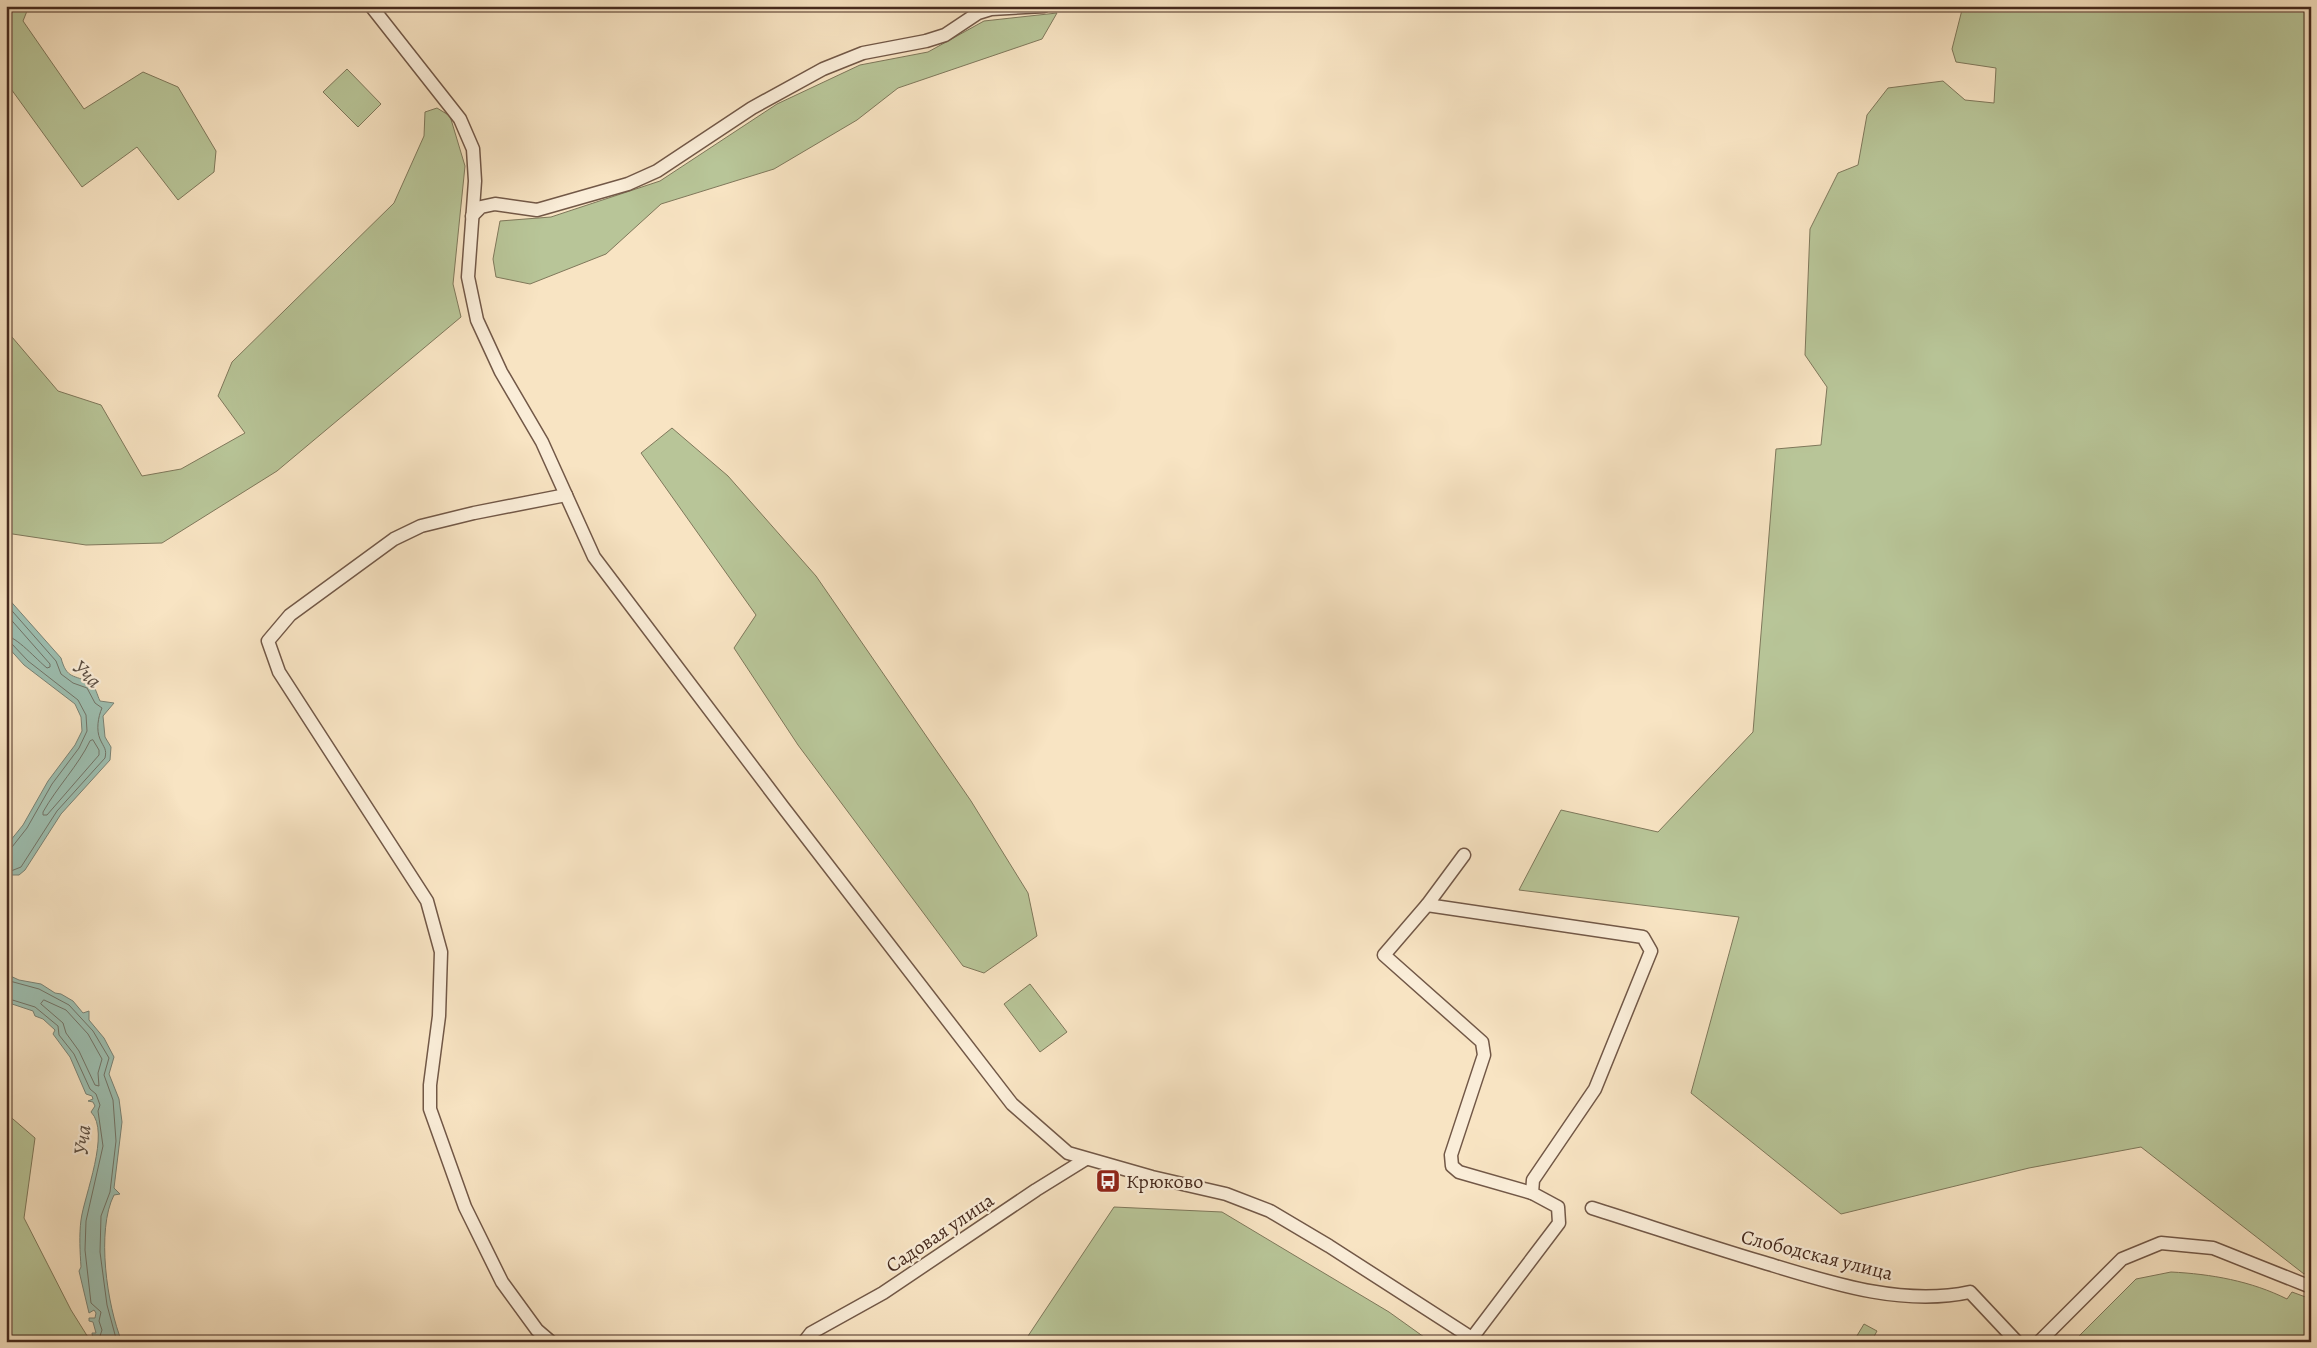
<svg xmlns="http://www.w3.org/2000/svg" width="2317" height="1348" viewBox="0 0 2317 1348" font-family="Alegreya,serif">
  <rect width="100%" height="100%" fill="#f8e4c3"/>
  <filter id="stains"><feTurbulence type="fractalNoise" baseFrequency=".004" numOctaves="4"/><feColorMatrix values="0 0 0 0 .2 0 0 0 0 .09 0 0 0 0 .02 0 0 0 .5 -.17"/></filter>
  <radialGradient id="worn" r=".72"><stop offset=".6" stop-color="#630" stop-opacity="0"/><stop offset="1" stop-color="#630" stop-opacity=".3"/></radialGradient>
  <!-- green -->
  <g fill="#b8c598" stroke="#7f785b">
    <path d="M6 6H29L23 21 84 109 143 72 178 87 216 151 214 172 178 200 137 147 82 187 6 82Z"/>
    <path d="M1963 6H2311V1270L2304 1274 2141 1147 2029 1168 1841 1214 1691 1093 1739 917 1519 890 1561 810 1658 832 1753 732 1776 449 1821 445 1827 387 1805 355 1810 229 1838 173 1858 165 1867 115 1888 88 1943 81 1965 100 1994 103 1996 68 1956 62 1952 49Z"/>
    <path d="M1057 13 1042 39 898 88 857 120 774 169 661 204 606 254 530 284 496 277 493 259 500 221 551 217 660 181 777 104 860 65 928 52 984 21Z"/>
    <path d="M347 69 381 104 358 127 323 92Z"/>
    <path d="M437 108 450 116 465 166 453 284 461 317 277 471 162 543 86 545 6 533V330L58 391 101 405 142 476 181 469 245 433 218 396 232 362 394 203 424 136 425 112Z"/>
    <path d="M672 428 728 476 816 576 971 801 1028 893 1037 936 984 973 963 966 798 745 734 648 756 615 641 453Z"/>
    <path d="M1030 984 1067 1032 1040 1052 1004 1004Z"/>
    <path d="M6 1113 35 1138 24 1218 71 1310 91 1342H6Z"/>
    <path d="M1114 1207 1222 1212 1389 1312 1431 1342H1024Z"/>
    <path d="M2171 1272C2211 1274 2251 1281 2287 1299L2292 1292 2311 1299V1342H2073L2136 1279Z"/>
    <path d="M1864 1324 1877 1331 1871 1342H1860L1855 1339Z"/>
  </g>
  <!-- water -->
  <g fill="#9dbfb1" stroke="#7a8376">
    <path d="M6 596 61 658C67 680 74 674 90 683 96 687 97 695 100 701L114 703 103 716 105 737 111 747 110 760 61 814 25 870 19 875H11L6 880V846L23 825 48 781 75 745 82 731 81 717 75 704 24 665 6 645Z"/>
    <path d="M6 974 19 980 41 984 55 993 61 994 73 1001 83 1013 89 1011V1020L104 1038 114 1057 109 1074 119 1099 122 1122 114 1188 120 1194 114 1195C96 1230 107 1306 122 1342L93 1340 92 1333H96L93 1322 89 1321V1318H95L96 1313 94 1310 89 1313 79 1271 81 1267C80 1252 79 1235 81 1220 84 1196 111 1132 91 1112L95 1106 93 1102 88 1101 93 1099 92 1096 86 1094 70 1057 53 1034 55 1030 43 1019 35 1016 33 1011 6 1002Z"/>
  </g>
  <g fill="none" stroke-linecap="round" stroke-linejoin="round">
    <!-- shore -->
    <g stroke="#727468" stroke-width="1">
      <path d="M6 604 56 661 61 674 73 683 87 688 95 703 102 708C98 717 96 730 100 739 104 748 107 749 105 758L57 811 21 867 6 873"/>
      <path d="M6 614 50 664V667L47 668C37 660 16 636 6 636"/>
      <path d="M6 642 11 643 28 661 78 700 86 715 87 731 79 748 52 784 27 828 12 847 6 848"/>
      <path d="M93 740 99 750V755L47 815H43V812C57 787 78 766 90 741Z"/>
      <path d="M6 980 39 989 69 1005 93 1031 109 1058 104 1075 113 1100 116 1141 110 1192 101 1216 100 1252 107 1305 117 1342"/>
      <path d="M6 998 35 1007 58 1026 59 1035 74 1054 90 1089 96 1094 100 1105 98 1111 103 1146 86 1221 85 1250 91 1303 101 1312 99 1321 102 1330 98 1342"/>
      <path d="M44 1000 66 1010 88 1034 102 1059 98 1073 99 1086 95 1085 79 1051 66 1033 63 1023 41 1004Z"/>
    </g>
    <defs>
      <g id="street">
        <path d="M371 6 460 119 473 149 475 181 468 277 477 320 501 372 542 442 594 557 783 807 1012 1104 1068 1153 1152 1177 1226 1194 1270 1211 1329 1246 1478 1342"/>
        <path d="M472 216 481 207 495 204 537 210 628 184 657 171 752 108 823 69 863 53 926 41 945 35 978 13 991 9 1044 6"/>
        <path d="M1464 855 1427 905 1643 937 1651 951 1595 1089 1533 1180 1532 1193 1558 1207 1559 1223 1472 1338"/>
        <path d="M1427 905 1384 955 1482 1042 1484 1055 1451 1155 1452 1166 1459 1172 1532 1193"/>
        <path d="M1592 1208C1649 1226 1705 1245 1762 1262 1828 1282 1901 1307 1970 1292L2017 1342"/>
        <path d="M551 1342 537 1330 502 1282 465 1207 430 1109V1085L439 1016 441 952 427 901 279 672 268 641 290 615 394 539 421 526 474 513 566 495"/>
        <path d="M804 1342 811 1333 883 1293 1036 1190 1086 1159"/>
        <path d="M2039 1342 2122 1259 2161 1243 2213 1248 2311 1287"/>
      </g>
    </defs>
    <!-- street casing -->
    <use href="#street" stroke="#725847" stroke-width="15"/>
    <!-- street -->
    <use href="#street" stroke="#faedd8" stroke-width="12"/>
  </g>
  <!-- icons -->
  <defs>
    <symbol id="bus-square" viewBox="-11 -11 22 22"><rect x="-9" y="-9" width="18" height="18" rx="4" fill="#8f2418" stroke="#faedd8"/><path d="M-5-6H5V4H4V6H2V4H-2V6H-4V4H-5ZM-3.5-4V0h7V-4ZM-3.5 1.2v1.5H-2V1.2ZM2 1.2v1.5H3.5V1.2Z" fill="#fff"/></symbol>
  </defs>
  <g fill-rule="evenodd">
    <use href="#bus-square" x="1094" y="1167" width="28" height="28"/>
  </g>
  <g text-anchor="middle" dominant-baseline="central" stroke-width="4.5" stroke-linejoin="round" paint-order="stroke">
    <!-- poi labels -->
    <g font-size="20" fill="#462a1e" stroke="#faedd8" text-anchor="start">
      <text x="1126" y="1181">Крюково</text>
    </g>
    <!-- street labels -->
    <g font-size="20" fill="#462a1e" stroke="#faedd8">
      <text transform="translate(940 1233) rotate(-34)">Садовая улица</text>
      <text transform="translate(1817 1255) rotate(14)">Слободская улица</text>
    </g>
    <!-- water labels -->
    <g font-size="21" font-style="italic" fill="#5c4f43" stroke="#faedd8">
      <text transform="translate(87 674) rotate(43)">Уча</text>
      <text transform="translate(82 1140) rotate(-84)">Уча</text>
    </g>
  </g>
  <!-- margin -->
  <rect width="2317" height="1348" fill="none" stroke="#f8e4c3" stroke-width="25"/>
  <rect x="8" y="8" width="2302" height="1333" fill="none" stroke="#462a1e" stroke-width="2.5"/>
  <rect x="12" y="12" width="2292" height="1323" fill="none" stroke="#462a1e"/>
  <rect width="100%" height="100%" filter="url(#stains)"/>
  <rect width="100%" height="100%" fill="url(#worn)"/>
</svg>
